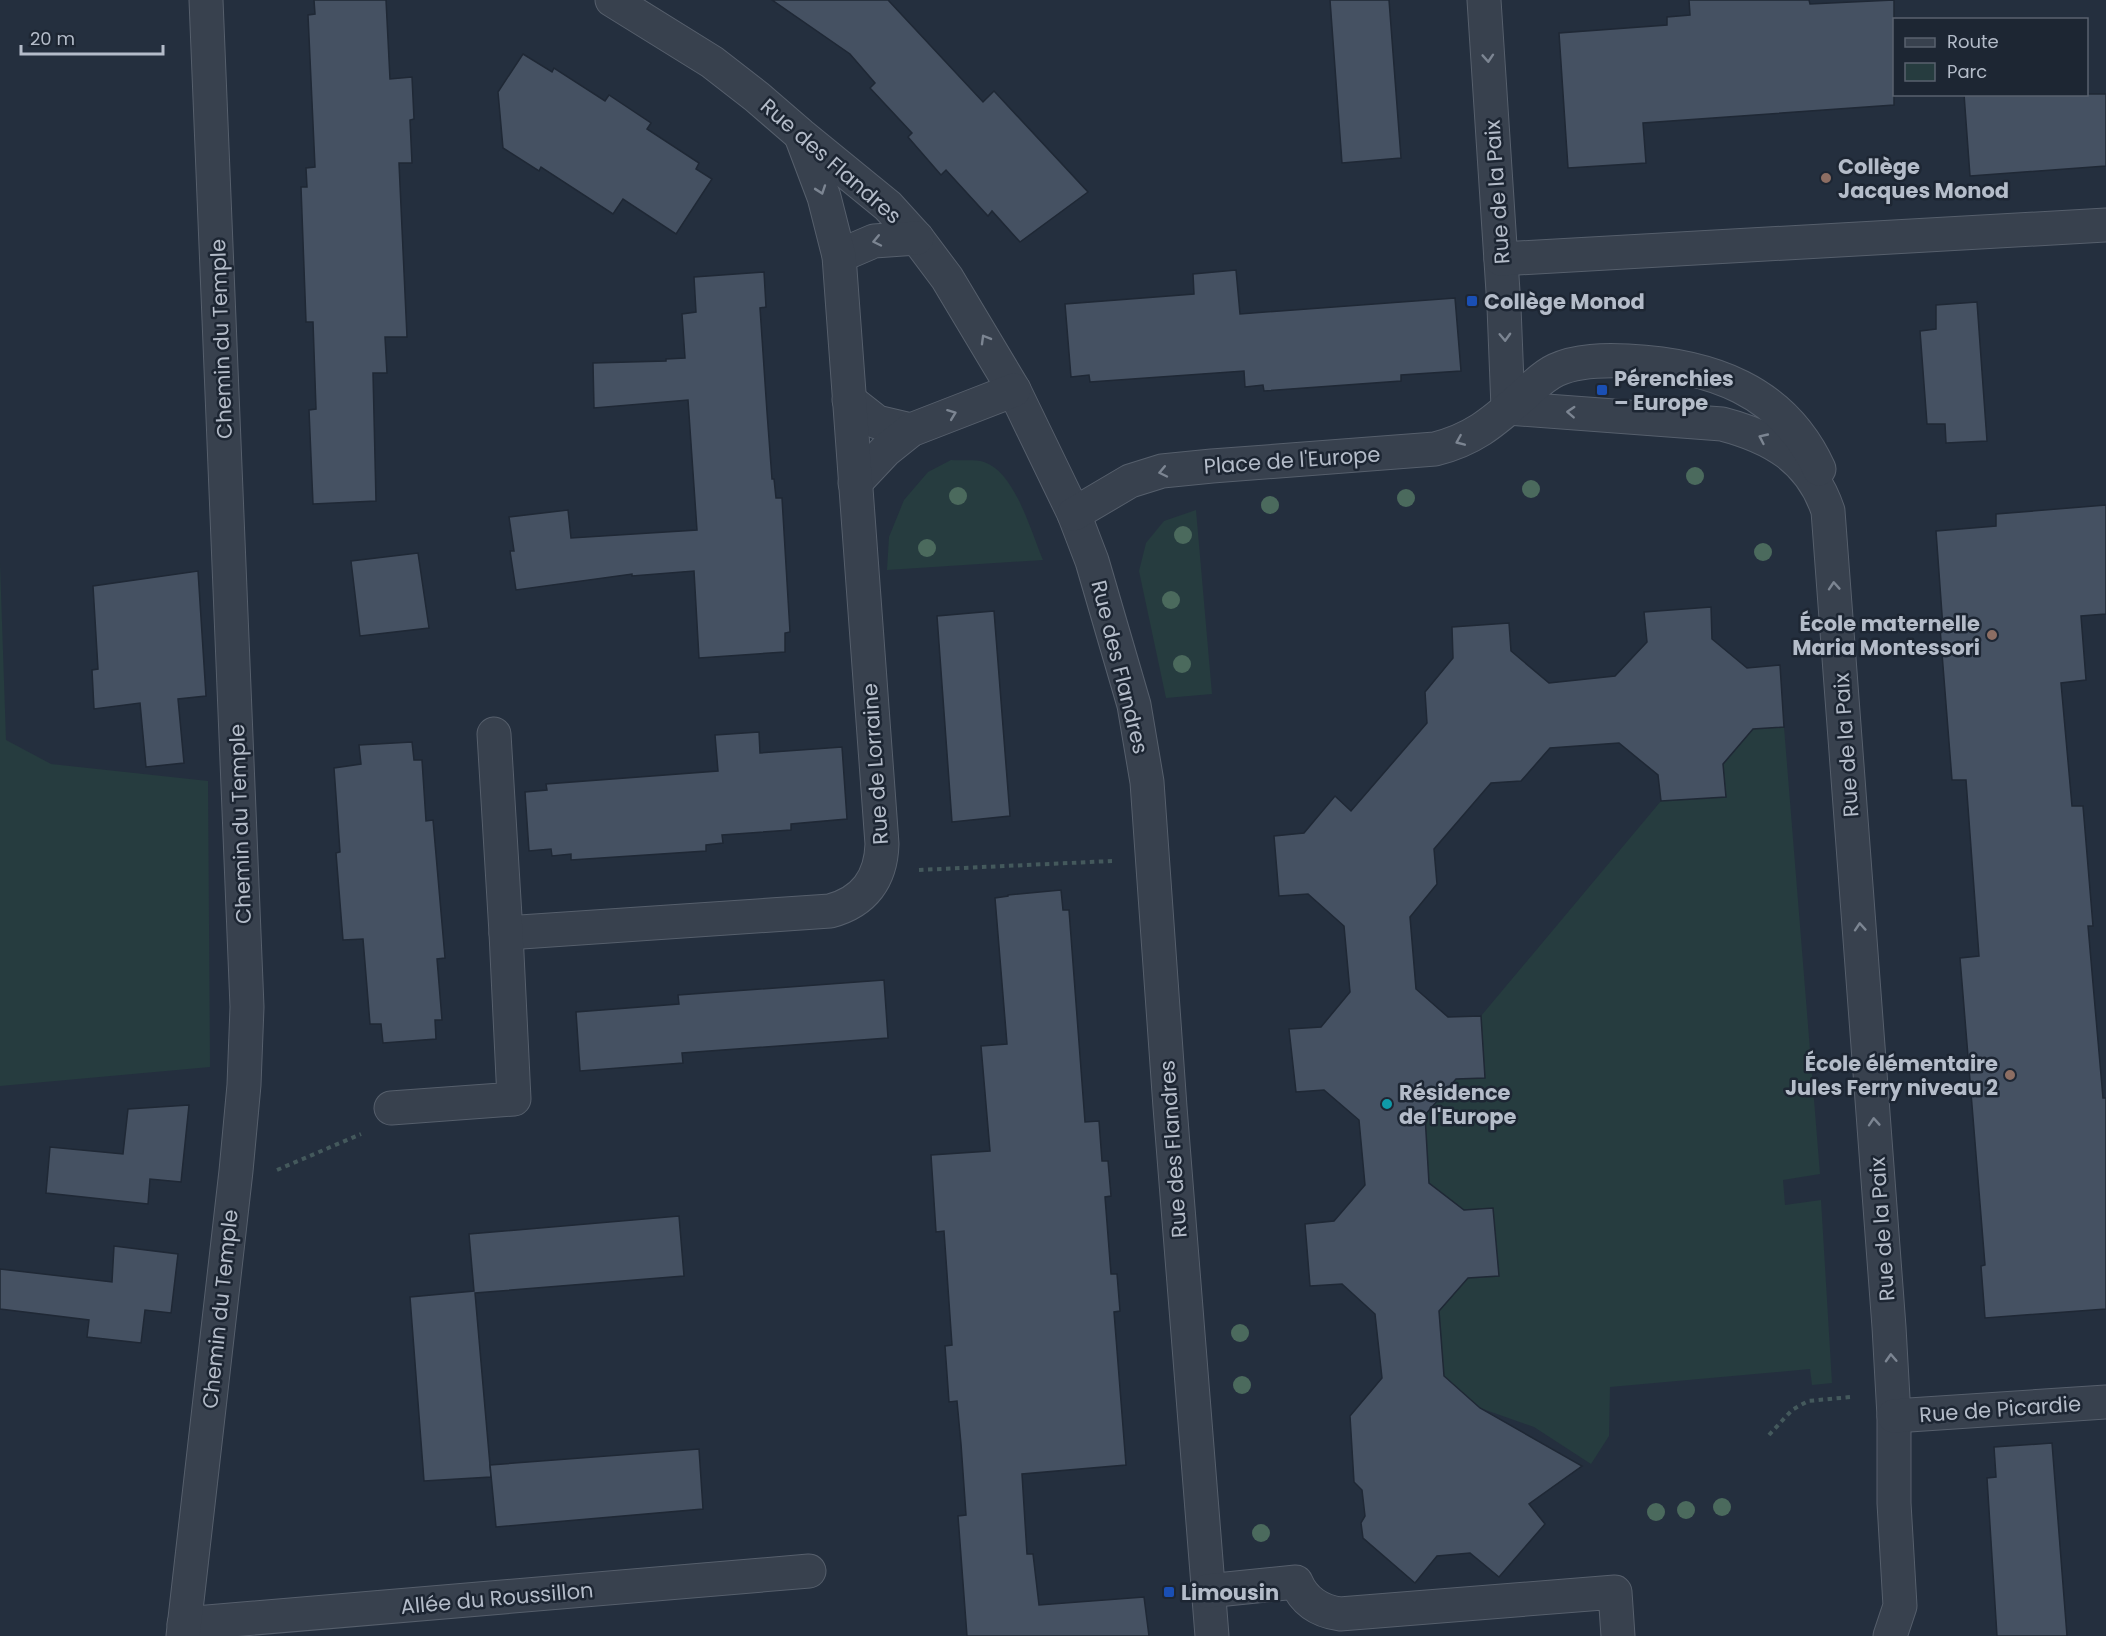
<svg xmlns="http://www.w3.org/2000/svg" width="2106" height="1636" viewBox="0 0 2106 1636" font-family="Poppins,sans-serif">
  <rect width="100%" height="100%" fill="#242f3e"/>
  <!-- green -->
  <g fill="#263c3f">
    <path d="M951 460C961 461 975 459 984 462 1015 472 1031 532 1043 560L887 570 889 537 904 500 928 472Z"/>
    <path d="M1196 510 1212 694 1166 698 1139 571 1146 543 1164 521Z"/>
    <path d="M0 563 6 740 51 764 208 781 210 1067 0 1086Z"/>
    <path d="M1784 727 1820 1174 1783 1180 1785 1205 1821 1200 1832 1383 1812 1385 1810 1369 1610 1387 1609 1436 1591 1464 1534 1427 1480 1408 1411 1347 1442 1344 1439 1311 1468 1278 1499 1275 1493 1208 1464 1210 1429 1183 1425 1115 1456 1079 1485 1077 1481 1016 1661 801 1725 797 1723 765 1753 729Z"/>
  </g>
  <!-- building -->
  <g fill="#455162" stroke="#1f2835" stroke-width="1.5">
    <path d="M314 0H386L390 79 412 77 414 119 410 120 412 163H399L407 337H385L387 373H373L376 501 313 504 309 410 316 409 313 322H306L301 187H307L306 168 315 167 308 15 315 14Z"/>
    <path d="M772 0H888L983 102 994 91 1088 192 1020 242 992 211 988 216 946 170 941 175 908 137 912 133 870 88 875 83 850 54Z"/>
    <path d="M1330 0H1389L1401 158 1342 163Z"/>
    <path d="M1689 0H1809L1810 4 1894 0V105L1643 123 1646 163 1568 168 1559 33 1667 25V17L1690 15Z"/>
    <path d="M523 54 552 72 554 68 605 101 609 95 651 123 647 129 699 163 696 169 712 179 676 234 623 199 613 214 541 167 539 171 503 148 498 92Z"/>
    <path d="M1964 94H2106V166L1970 176Z"/>
    <path d="M1236 270 1240 314 1455 298 1461 371 1401 375V381L1264 391 1263 385 1245 387 1244 371 1090 382 1089 375 1071 377 1065 304 1194 294 1193 274Z"/>
    <path d="M764 272 766 307 760 308 767 412 772 479H774L776 498H782L790 632 785 633V652L699 658 694 571 632 576V574L516 590 510 551H514L509 517 568 510 571 538 697 530 688 400 594 408 593 363 666 361V359L685 358 682 314 696 312 694 277Z"/>
    <path d="M1977 302 1987 441 1946 443 1945 424H1927L1920 331 1936 329V305Z"/>
    <path d="M2106 505V614L2081 616 2086 680 2061 683 2072 806H2083L2093 926H2088L2103 1098H2106V1309L1985 1318 1981 1266 1985 1265 1960 958 1979 956 1966 780H1952L1940 628H1943L1936 531 1996 526V514Z"/>
    <path d="M418 553 429 628 360 636 351 561Z"/>
    <path d="M198 571 206 696 178 699 184 763 146 767 140 703 94 709 92 670 98 669 93 586Z"/>
    <path d="M1711 607 1712 639 1747 668 1780 665 1784 727 1753 729 1723 764 1726 797 1661 801 1658 775 1619 743 1550 748 1521 781 1491 783 1434 849 1437 884 1410 917 1416 989 1448 1017 1481 1016 1485 1078 1456 1079 1425 1115 1429 1183 1464 1210 1493 1208 1499 1276 1468 1278 1439 1311 1444 1376 1480 1408 1582 1466 1529 1504 1545 1524 1499 1577 1470 1553 1437 1556 1415 1583 1363 1538 1361 1523 1365 1516 1362 1490 1354 1482 1350 1416 1382 1378 1375 1314 1342 1284 1310 1286 1305 1224 1334 1221 1365 1185 1359 1120 1324 1090 1296 1092 1289 1029 1321 1027 1350 992 1344 926 1308 894 1279 896 1274 836 1304 833 1335 796 1351 811 1427 723 1425 692 1453 658 1452 627 1509 623 1511 651 1549 683 1615 676 1647 642 1644 612Z"/>
    <path d="M994 611 1010 816 952 822 937 616Z"/>
    <path d="M759 732 760 753 842 747 847 819 791 824V830L722 835 723 843 706 845V851L571 860V854L552 856 551 849 529 851 525 792 547 790 546 784 718 771 715 735Z"/>
    <path d="M412 742 414 760H422L426 821 433 820 445 958 437 959 442 1020H435L436 1039 383 1043 381 1024H370L363 939 343 940 336 853 340 852 334 768 361 764 359 745Z"/>
    <path d="M1061 890 1063 910H1069L1085 1122 1099 1121 1102 1161H1108L1111 1196 1105 1197 1111 1274H1117L1120 1311 1114 1312 1126 1465 1022 1474 1027 1554H1033L1039 1605 1144 1597 1149 1636H967L958 1516 966 1515 961 1444 957 1401 949 1402 945 1346 952 1345 944 1231 936 1232 931 1155 990 1151 981 1046 1007 1044 995 898 1008 896V895Z"/>
    <path d="M884 980 888 1038 682 1053 683 1063 580 1071 576 1012 679 1004 678 995Z"/>
    <path d="M189 1105 181 1182 150 1179 148 1204 46 1193 50 1147 123 1154 128 1109Z"/>
    <path d="M679 1216 684 1276 475 1293 491 1477 424 1481 410 1297 474 1291 469 1234Z"/>
    <path d="M114 1246 178 1254 171 1313 145 1310 141 1343 87 1337 89 1320 0 1309V1269L112 1282Z"/>
    <path d="M2052 1443 2067 1636H1997L1987 1478 1996 1477 1994 1447Z"/>
    <path d="M699 1449 703 1509 496 1527 490 1465Z"/>
  </g>
  <g fill="none" stroke-linecap="round" stroke-linejoin="round">
    <defs>
      <g id="minor">
        <path d="M612 0 712 62 757 97 801 135 888 206 917 238 947 278 1014 390 1074 514 1092 561 1134 705 1147 782 1170 1107 1212 1636"/>
        <path d="M1484 0 1504 307 1508 408"/>
        <path d="M839 256 874 241 917 238"/>
        <path d="M1501 259 2106 225"/>
        <path d="M849 400 877 422 911 430"/>
        <path d="M1508 408 1722 424C1772 437 1811 459 1828 511L1889 1327 1894 1416V1503L1900 1606 1890 1636"/>
        <path d="M855 483 886 450 911 430 1014 390"/>
        <path d="M1074 514 1130 481 1162 471 1212 466 1435 449C1475 439 1494 421 1524 395 1534 386 1543 376 1556 370 1577 360 1605 360 1628 361 1710 365 1783 390 1819 469"/>
        <path d="M506 933 830 911C864 902 881 879 882 844L839 256 824 197 801 136"/>
        <path d="M391 1108 514 1099 506 933 494 734"/>
        <path d="M1894 1416 2106 1402"/>
        <path d="M1207 1591 1296 1582C1304 1601 1319 1611 1340 1614L1615 1592 1618 1636"/>
        <path d="M184 1624 809 1571"/>
        <path d="M183 1636 236 1171 244 1085 247 1007 206 0"/>
      </g>
    </defs>
    <!-- minor casing -->
    <use href="#minor" stroke="#565f6c" stroke-width="35"/>
    <!-- path -->
    <g stroke="#44595c" stroke-width="4" stroke-dasharray="4.5 4.5" stroke-linecap="butt">
      <path d="M919 870 1112 861"/>
      <path d="M277 1170 361 1134"/>
      <path d="M1769 1435 1792 1410 1808 1401 1851 1397"/>
    </g>
    <!-- minor -->
    <use href="#minor" stroke="#38414e" stroke-width="33"/>
  </g>
  <!-- trees -->
  <g fill="#4b6a5d">
    <circle cx="1695" cy="476" r="9"/>
    <circle cx="1531" cy="489" r="9"/>
    <circle cx="958" cy="496" r="9"/>
    <circle cx="1406" cy="498" r="9"/>
    <circle cx="1270" cy="505" r="9"/>
    <circle cx="1183" cy="535" r="9"/>
    <circle cx="927" cy="548" r="9"/>
    <circle cx="1763" cy="552" r="9"/>
    <circle cx="1171" cy="600" r="9"/>
    <circle cx="1182" cy="664" r="9"/>
    <circle cx="1240" cy="1333" r="9"/>
    <circle cx="1242" cy="1385" r="9"/>
    <circle cx="1722" cy="1507" r="9"/>
    <circle cx="1686" cy="1510" r="9"/>
    <circle cx="1656" cy="1512" r="9"/>
    <circle cx="1261" cy="1533" r="9"/>
  </g>
  <!-- one-way arrows -->
  <defs><path id="oneway-chevron" d="M-2-3.5L2.5 0L-2 3.5" fill="none" stroke-width="1.6" stroke-linecap="round" stroke-linejoin="round" transform="scale(1.5)"/></defs>
  <g stroke="#7c8592">
    <use href="#oneway-chevron" transform="translate(1488 58) rotate(86)"/>
    <use href="#oneway-chevron" transform="translate(821 190) rotate(71)"/>
    <use href="#oneway-chevron" transform="translate(877 241) rotate(168)"/>
    <use href="#oneway-chevron" transform="translate(1505 337) rotate(88)"/>
    <use href="#oneway-chevron" transform="translate(985 339) rotate(-120)"/>
    <use href="#oneway-chevron" transform="translate(1571 412) rotate(-177)"/>
    <use href="#oneway-chevron" transform="translate(952 414) rotate(-21)"/>
    <use href="#oneway-chevron" transform="translate(1763 438) rotate(-155)"/>
    <use href="#oneway-chevron" transform="translate(1460 441) rotate(157)"/>
    <use href="#oneway-chevron" transform="translate(1163 472) rotate(168)"/>
    <use href="#oneway-chevron" transform="translate(1834 586) rotate(-94)"/>
    <use href="#oneway-chevron" transform="translate(1860 927) rotate(-94)"/>
    <use href="#oneway-chevron" transform="translate(1874 1122) rotate(-94)"/>
    <use href="#oneway-chevron" transform="translate(1891 1358) rotate(-93)"/>
  </g>
  <!-- markers -->
  <g fill="#8d6e63" stroke="#1d2633" stroke-width="2">
    <circle cx="1826" cy="178" r="6"/>
    <circle cx="1992" cy="635" r="6"/>
    <circle cx="2010" cy="1075" r="6"/>
  </g>
  <g fill="#1a4fb4" stroke="#1d2633" stroke-width="2">
    <rect x="1466" y="295" width="12" height="12" rx="3"/>
    <rect x="1596" y="384" width="12" height="12" rx="3"/>
    <rect x="1163" y="1586" width="12" height="12" rx="3"/>
  </g>
  <circle fill="#0f9aa8" stroke="#1d2633" stroke-width="2" cx="1387" cy="1104" r="6"/>
  <g text-anchor="middle" dominant-baseline="central" stroke-width="5" stroke-linejoin="round" paint-order="stroke">
    <!-- street labels -->
    <g font-size="21" fill="#b4bcc9" stroke="#1d2633">
      <text transform="translate(831 161) rotate(41)">Rue des Flandres</text>
      <text transform="translate(1497 192) rotate(-94)">Rue de la Paix</text>
      <text transform="translate(221 339) rotate(-92)">Chemin du Temple</text>
      <text transform="translate(1292 460) rotate(-4)">Place de l'Europe</text>
      <text transform="translate(1120 667) rotate(76)">Rue des Flandres</text>
      <text transform="translate(1846 745) rotate(-94)">Rue de la Paix</text>
      <text transform="translate(875 764) rotate(-94)">Rue de Lorraine</text>
      <text transform="translate(240 824) rotate(-92)">Chemin du Temple</text>
      <text transform="translate(1173 1149) rotate(-94)">Rue des Flandres</text>
      <text transform="translate(1882 1229) rotate(-94)">Rue de la Paix</text>
      <text transform="translate(220 1309) rotate(-84)">Chemin du Temple</text>
      <text transform="translate(2000 1409) rotate(-4)">Rue de Picardie</text>
      <text transform="translate(497 1598) rotate(-5)">Allée du Roussillon</text>
    </g>
    <!-- poi labels -->
    <g font-size="21" font-weight="bold" fill="#b4bcc9" stroke="#1d2633" text-anchor="start">
      <text x="1838" y="166">Collège<tspan x="1838" dy="24">Jacques Monod</tspan></text>
      <text x="1484" y="301">Collège Monod</text>
      <text x="1614" y="378">Pérenchies<tspan x="1614" dy="24">– Europe</tspan></text>
      <text x="1980" y="623" text-anchor="end">École maternelle<tspan x="1980" dy="24">Maria Montessori</tspan></text>
      <text x="1998" y="1063" text-anchor="end">École élémentaire<tspan x="1998" dy="24">Jules Ferry niveau 2</tspan></text>
      <text x="1399" y="1092">Résidence<tspan x="1399" dy="24">de l'Europe</tspan></text>
      <text x="1181" y="1592">Limousin</text>
    </g>
  </g>
  <!-- legend -->
  <rect x="1893" y="18" width="195" height="78" fill="#1d2633" stroke="#59626f" stroke-width="1.5"/>
  <rect x="1905" y="38" width="30" height="9" fill="#38414e" stroke="#59626f" stroke-width="1.5"/>
  <text x="1947" y="48" font-size="18" fill="#b4bcc9">Route</text>
  <rect x="1905" y="63" width="30" height="18" fill="#263c3f" stroke="#59626f" stroke-width="1.5"/>
  <text x="1947" y="78" font-size="18" fill="#b4bcc9">Parc</text>
  <!-- scale -->
  <path d="M21 45v9h142v-9" fill="none" stroke="#b4bcc9" stroke-width="3"/>
  <text x="30" y="45" font-size="18" fill="#b4bcc9" stroke="#1d2633" stroke-width="4.5" paint-order="stroke">20 m</text>
</svg>
